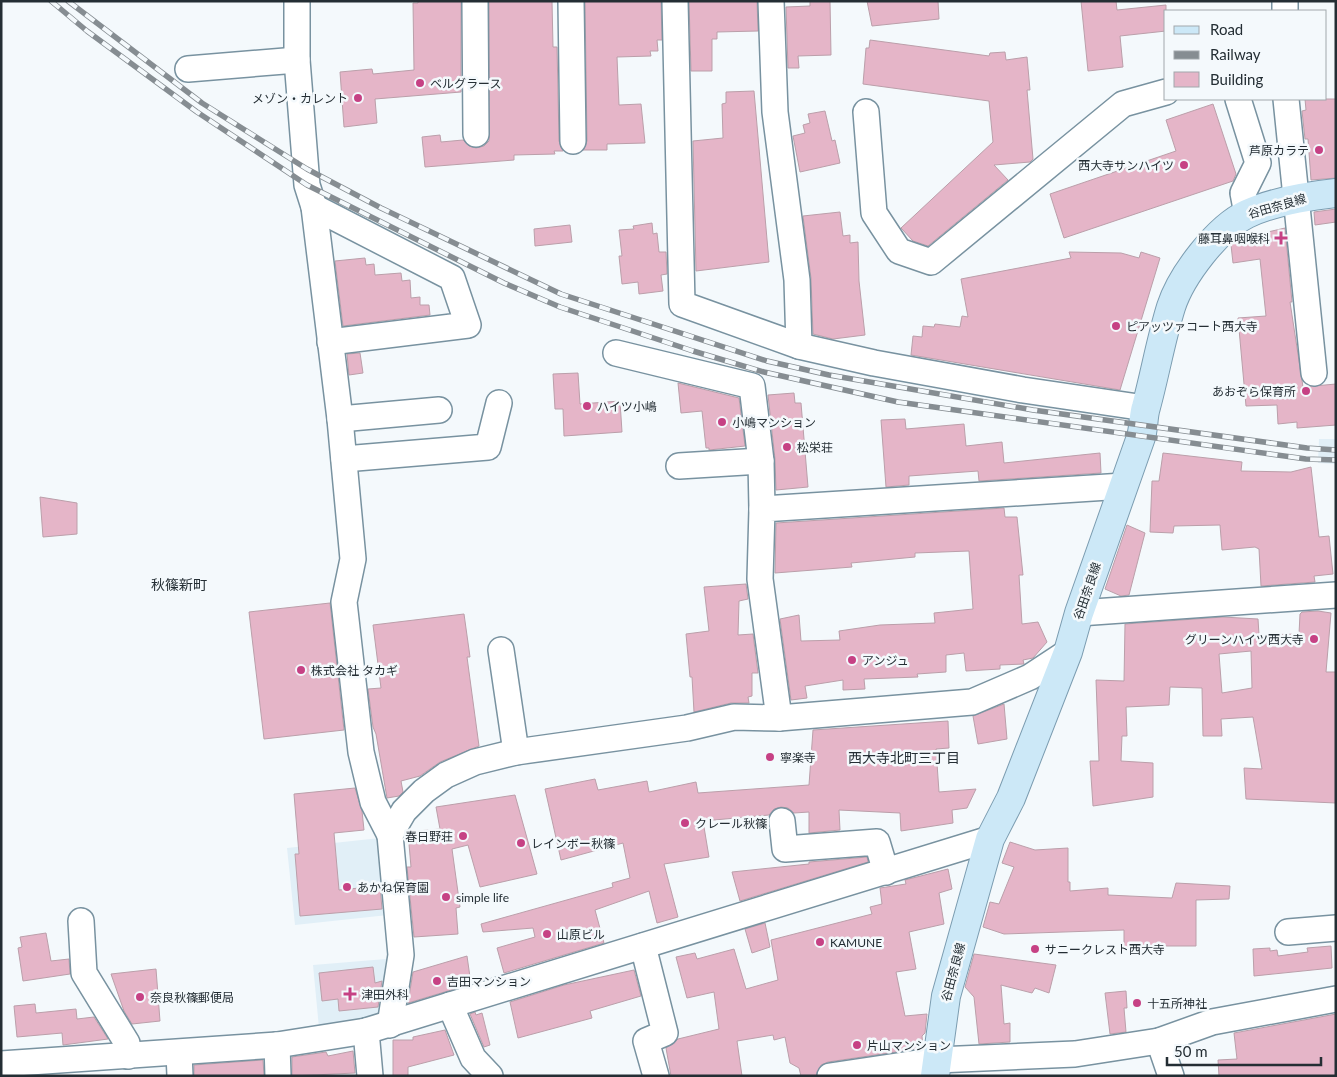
<svg xmlns="http://www.w3.org/2000/svg" width="1337" height="1077" viewBox="0 0 1337 1077" font-family="Lato,'Noto Sans JP',sans-serif">
  <rect width="100%" height="100%" fill="#f4f9fc"/>
  <!-- built -->
  <g fill="#e1eff7">
    <path d="M1319 439H1336V464L1318 463Z"/>
    <path d="M380 838 388 915 295 925 287 848Z"/>
    <path d="M386 959 381 1023 319 1028 313 965Z"/>
  </g>
  <!-- building -->
  <g fill="#e5b5c8" stroke="#bb9faa" fill-rule="evenodd">
    <path d="M418 1H461V92L375 99 377 123 344 127 340 72 372 69 373 74 414 70 413 3H418Z"/>
    <path d="M489 1H552L553 47H557L559 141 563 151H554L555 154 514 155V160L425 167 422 137 440 135 441 142 463 140 469 146 476 148 484 146 489 141Z"/>
    <path d="M585 1H661L662 40H657L658 51H650L651 56 617 57 619 105 641 104 645 143 607 144V150H583L587 141Z"/>
    <path d="M689 1H757L758 31 717 32V39H712V71H691Z"/>
    <path d="M810 1H830L831 55 798 56 799 68H788L786 7 810 6Z"/>
    <path d="M867 1H938L939 19 872 26Z"/>
    <path d="M1081 1H1116L1117 10 1166 5V31L1120 36 1123 67 1088 71Z"/>
    <path d="M870 40 989 56 990 53 1005 52 1006 60 1027 57 1030 90H1027L1033 159 1030 162 994 165 1008 180 928 246 913 241 901 228 993 142 989 101 863 84 866 48H869Z"/>
    <path d="M754 91 769 262 696 271 693 141 723 138 722 104 726 103V92Z"/>
    <path d="M1305 99H1336V178L1311 180 1308 139H1305L1302 111 1306 110Z"/>
    <path d="M1213 104 1236 174 1233 181 1064 238 1050 194 1176 151 1166 120Z"/>
    <path d="M825 111 832 141 835 140 840 163 800 172 793 136 805 133 803 125 810 123 808 114Z"/>
    <path d="M1336 209V222L1315 225 1314 212Z"/>
    <path d="M840 212 843 236 850 235V243L858 242 859 281 865 335 833 339 813 334 811 278 803 216Z"/>
    <path d="M652 223 653 234 657 233 659 252H666L667 274 661 275 663 291 639 294 638 282 622 284 619 256H622L619 230 634 229 633 226Z"/>
    <path d="M570 225 572 242 535 246 534 229Z"/>
    <path d="M1285 228 1292 302H1290L1303 387 1336 384V425L1297 428V422L1278 424 1277 405 1246 406 1238 318 1266 316 1260 259 1233 263 1231 245 1238 239Z"/>
    <path d="M1069 252 1121 253 1139 258 1141 252 1160 258 1120 390 911 355 913 336 922 337 923 326 934 327 935 324 960 327 962 316 968 317 961 279 1071 258Z"/>
    <path d="M365 258 366 265 374 264 375 275 401 273 402 281 410 280 411 298 420 297V305H429L430 315 343 326 335 261Z"/>
    <path d="M360 353 363 373 349 375 347 354Z"/>
    <path d="M578 373 580 404 620 401 622 432 564 436 563 409H555L553 374Z"/>
    <path d="M678 383 739 398 745 446 709 450V448H706L702 411 681 413Z"/>
    <path d="M794 393 795 403H801L808 487 776 490 775 459 768 395Z"/>
    <path d="M905 419 906 429 964 424 966 446 1002 442 1004 463 1100 453 1101 473 979 481 978 471 909 476V485L886 487 881 420Z"/>
    <path d="M1163 453 1242 462 1241 471 1291 472 1311 467 1319 537 1329 536 1333 574 1314 576 1315 582 1261 586 1259 549 1255 547 1222 550 1220 525 1174 526 1173 533 1150 532 1152 481H1159Z"/>
    <path d="M40 497 77 503V534L43 537Z"/>
    <path d="M1004 508 1005 517H1017L1023 575H1019L1022 624 1038 622 1047 642 1033 658 1023 660 1024 664 1000 665V669L966 671 964 653 946 655V672L917 674 918 677 864 679 865 689 843 690V680L805 686 807 698 791 700 780 619 799 615 801 641 840 640 839 631 880 625 935 623 934 613 973 609 969 551 915 553V557L851 563 852 567 775 573 776 523Z"/>
    <path d="M1127 525 1145 533 1129 595 1121 596 1105 589Z"/>
    <path d="M746 584 748 599 739 601 738 635 753 634 758 673H752V696L748 697 749 703H731L694 712 692 677H690L686 634 709 631 704 587Z"/>
    <path d="M330 603 344 730 264 739 249 612Z"/>
    <path d="M1318 611 1331 613 1326 672H1336V803L1246 799 1244 768 1262 769 1253 717 1221 719 1222 736H1203L1202 688 1170 687 1169 705 1126 707 1127 736H1122L1121 761 1153 763V797L1093 806 1090 761H1099L1096 680 1124 681 1125 624 1223 617 1258 619 1259 635 1299 634 1300 614 1302 612ZM1251 651 1252 688 1222 693 1219 654Z"/>
    <path d="M464 614 470 657H467L479 746 440 762 420 776 401 781 403 792 399 796 387 798 376 734 373 727 368 689 381 688 373 625Z"/>
    <path d="M1004 704 1007 739 978 744 973 716Z"/>
    <path d="M948 721 949 748 936 749 939 792 976 789 967 808 952 810 953 823 901 831 900 813 839 810 840 830 809 833V812L794 813 788 808 781 807 774 809 769 815 703 821 709 857 664 864 678 917 657 923 649 891 595 910 604 943 504 973 497 948 535 937 533 928 483 932 481 924 613 887 612 883 630 878 623 843 561 860 545 789 595 779 598 790 647 781 649 792 696 782 698 793 809 785 813 730Z"/>
    <path d="M355 788 362 811 364 830 334 833 339 890 380 886 382 909 300 916 295 854H299L294 794Z"/>
    <path d="M515 795 537 874 480 887 468 845 452 849 460 907 456 908 458 934 414 937 407 867H411L409 844 418 842 417 831 440 829 436 807Z"/>
    <path d="M1010 842 1035 850 1068 848V882H1070V891L1108 888V895L1172 898 1176 883 1230 886 1229 899 1196 900V946H1146V948H1124V930L1004 934 983 927 990 902 999 904 1014 867 1002 863Z"/>
    <path d="M867 857 868 862 740 901 732 872 809 864V862Z"/>
    <path d="M948 869 952 889 939 893 944 924 909 932 916 969 896 972 905 1016 927 1014 925 1033 922 1036 923 1048 828 1062 821 1065 816 1076H801L799 1068 790 1063 785 1037 774 1040 773 1035 737 1041 742 1076H671L666 1048 678 1039 719 1029 714 992 687 998 676 957 695 953 697 959 734 949 746 989 778 980 771 940 872 914 870 907 882 904 880 888 906 884 905 880Z"/>
    <path d="M765 923 770 947 752 953 745 929Z"/>
    <path d="M46 933 51 961 69 959 70 974 23 981 18 948 22 947 20 937Z"/>
    <path d="M1331 946 1332 968 1254 976 1253 949 1270 948V951L1277 950 1278 956 1308 952 1307 948Z"/>
    <path d="M974 954 1056 965 1049 993 1035 988 1032 993 1001 985 1004 1024 1010 1023V1042L979 1044 974 997 965 987Z"/>
    <path d="M467 956 471 984 408 1003 413 972Z"/>
    <path d="M373 967 375 983 382 981 378 1007 339 1011 338 999 322 1001 319 973Z"/>
    <path d="M156 969 160 1021 132 1024 124 1011 111 974Z"/>
    <path d="M634 970 641 996 590 1011 592 1018 518 1038 510 1002 564 985Z"/>
    <path d="M1126 991 1127 1008H1124L1126 1032 1110 1034 1105 993Z"/>
    <path d="M35 1004 36 1013 76 1009 77 1019 94 1017 108 1039 63 1045 62 1033 17 1037 14 1006Z"/>
    <path d="M475 1012 476 1015 482 1013 490 1045 484 1047 470 1014Z"/>
    <path d="M1336 1014V1076H1219L1218 1060 1237 1059 1234 1033Z"/>
    <path d="M445 1030 454 1055 408 1067V1076H393V1040H413V1037Z"/>
    <path d="M353 1051 355 1073 292 1076V1057L326 1052 328 1056Z"/>
    <path d="M263 1060 264 1076H194V1065Z"/>
  </g>
  <g fill="none" stroke-linecap="round" stroke-linejoin="round">
    <defs>
      <g id="minor">
        <path d="M297 1V60L307 185 314 207 340 419 353 559 344 602 361 752 373 802 390 835"/>
        <path d="M475 1 476 134"/>
        <path d="M571 1 573 141"/>
        <path d="M675 1 682 304 799 346 874 363 1023 390 1145 408"/>
        <path d="M771 1 775 112 797 280 799 346"/>
        <path d="M1285 1V11"/>
        <path d="M188 69 297 60"/>
        <path d="M1238 99 1258 163 1243 193 1247 214"/>
        <path d="M1286 99 1314 373"/>
        <path d="M866 112 874 213 899 251 931 262 1123 104 1166 92"/>
        <path d="M314 207 452 278 468 325 330 342"/>
        <path d="M616 353 752 386 761 461 762 509"/>
        <path d="M340 419 439 410"/>
        <path d="M344 459 488 447 499 403"/>
        <path d="M679 466 761 461"/>
        <path d="M1079 613 1336 595"/>
        <path d="M501 650 516 752"/>
        <path d="M779 718 760 579 762 509 1124 486"/>
        <path d="M782 821 785 849 877 842 886 872"/>
        <path d="M81 921 84 973 127 1043 128 1056"/>
        <path d="M1288 932 1336 928"/>
        <path d="M643 946 665 1033 646 1041 656 1076"/>
        <path d="M450 1005 473 1058 490 1076"/>
        <path d="M390 1025 401 955 390 835 404 811 424 791 446 775 475 762 516 752 687 728 734 717 779 718 972 702 1030 677 1068 652"/>
        <path d="M366 1031 370 1076"/>
        <path d="M1159 1041 1171 1076"/>
        <path d="M277 1045 278 1076"/>
        <path d="M179 1053 180 1076"/>
        <path d="M1 1064 277 1045 366 1031 990 839"/>
        <path d="M830 1076 937 1060 1075 1054 1159 1041 1212 1022 1336 999"/>
      </g>
      <path id="major" d="M935 1076 946 996 990 839 1011 798 1068 652 1079 613 1141 437C1144 427 1143 416 1146 407 1155 374 1161 339 1171 307 1181 276 1217 228 1247 214 1272 202 1308 196 1336 193"/>
    </defs>
    <!-- minor casing -->
    <use href="#minor" stroke="#7892a0" stroke-width="28"/>
    <!-- major casing -->
    <use href="#major" stroke="#7b9cb0" stroke-width="30"/>
    <!-- minor -->
    <use href="#minor" stroke="#fff" stroke-width="25"/>
    <!-- major -->
    <use href="#major" stroke="#cce8f7" stroke-width="28"/>
    <defs>
      <g id="rail">
        <path d="M51 1 87 31 197 112 307 185 504 283 560 307 693 351 764 372 898 402 1306 459 1336 460"/>
        <path d="M68 1 202 103 307 169 381 208 561 294 767 361 829 375 1033 410 1307 448 1336 450"/>
      </g>
    </defs>
    <!-- rail casing -->
    <use href="#rail" stroke="#868d92" stroke-width="5.5"/>
    <!-- rail -->
    <use href="#rail" stroke="#f4f9fc" stroke-width="4" stroke-dasharray="11" stroke-linecap="butt"/>
  </g>
  <!-- markers -->
  <g fill="#c64184" stroke="#f4f9fc" stroke-width="2">
    <circle cx="420" cy="83" r="5"/>
    <circle cx="358" cy="98" r="5"/>
    <circle cx="1319" cy="150" r="5"/>
    <circle cx="1184" cy="165" r="5"/>
    <path d="M1278.5 230.5h5v5h5v5h-5v5h-5v-5h-5v-5h5z"/>
    <circle cx="1116" cy="326" r="5"/>
    <circle cx="1306" cy="391" r="5"/>
    <circle cx="587" cy="406" r="5"/>
    <circle cx="722" cy="422" r="5"/>
    <circle cx="787" cy="447" r="5"/>
    <circle cx="1314" cy="639" r="5"/>
    <circle cx="852" cy="660" r="5"/>
    <circle cx="301" cy="670" r="5"/>
    <circle cx="770" cy="757" r="5"/>
    <circle cx="685" cy="823" r="5"/>
    <circle cx="463" cy="836" r="5"/>
    <circle cx="521" cy="843" r="5"/>
    <circle cx="347" cy="887" r="5"/>
    <circle cx="446" cy="897" r="5"/>
    <circle cx="547" cy="934" r="5"/>
    <circle cx="820" cy="942" r="5"/>
    <circle cx="1035" cy="949" r="5"/>
    <circle cx="437" cy="981" r="5"/>
    <path d="M347.5 986.5h5v5h5v5h-5v5h-5v-5h-5v-5h5z"/>
    <circle cx="140" cy="997" r="5"/>
    <circle cx="1137" cy="1003" r="5"/>
    <circle cx="857" cy="1045" r="5"/>
  </g>
  <g text-anchor="middle" dominant-baseline="central" stroke-width="5" stroke-linejoin="round" paint-order="stroke">
    <!-- poi labels -->
    <g font-size="12" fill="#242e34" stroke="#f4f9fc" text-anchor="start">
      <text x="430" y="83">ベルグラース</text>
      <text x="348" y="98" text-anchor="end">メゾン・カレント</text>
      <text x="1309" y="150" text-anchor="end">芦原カラテ</text>
      <text x="1174" y="165" text-anchor="end">西大寺サンハイツ</text>
      <text x="1270" y="238" text-anchor="end">藤耳鼻咽喉科</text>
      <text x="1126" y="326">ピアッツァコート西大寺</text>
      <text x="1296" y="391" text-anchor="end">あおぞら保育所</text>
      <text x="597" y="406">ハイツ小嶋</text>
      <text x="732" y="422">小嶋マンション</text>
      <text x="797" y="447">松栄荘</text>
      <text x="1304" y="639" text-anchor="end">グリーンハイツ西大寺</text>
      <text x="862" y="660">アンジュ</text>
      <text x="311" y="670">株式会社 タカギ</text>
      <text x="780" y="757">寧楽寺</text>
      <text x="695" y="823">クレール秋篠</text>
      <text x="453" y="836" text-anchor="end">春日野荘</text>
      <text x="531" y="843">レインボー秋篠</text>
      <text x="357" y="887">あかね保育園</text>
      <text x="456" y="897">simple life</text>
      <text x="557" y="934">山原ビル</text>
      <text x="830" y="942">KAMUNE</text>
      <text x="1045" y="949">サニークレスト西大寺</text>
      <text x="447" y="981">吉田マンション</text>
      <text x="361" y="994">津田外科</text>
      <text x="150" y="997">奈良秋篠郵便局</text>
      <text x="1147" y="1003">十五所神社</text>
      <text x="867" y="1045">片山マンション</text>
    </g>
    <!-- street labels -->
    <g font-size="12" fill="#242e34" stroke="#f4f9fc">
      <text transform="translate(1277 206) rotate(-16)">谷田奈良線</text>
      <text transform="translate(1087 591) rotate(-71)">谷田奈良線</text>
      <text transform="translate(953 972) rotate(-75)">谷田奈良線</text>
    </g>
    <!-- neighbourhood labels -->
    <g font-size="14" fill="#242e34" stroke="#f4f9fc">
      <text x="179" y="584">秋篠新町</text>
      <text x="904" y="757">西大寺北町三丁目</text>
    </g>
  </g>
  <!-- border -->
  <rect width="1337" height="1077" fill="none" stroke="#242e34" stroke-width="5"/>
  <!-- legend -->
  <rect x="1164" y="10" width="162" height="90" fill="#f4f9fc" stroke="#a1a8ac"/>
  <rect x="1174" y="26" width="25" height="8" fill="#cce8f7" stroke="#a1a8ac"/>
  <text x="1210" y="35" font-size="15" fill="#242e34">Road</text>
  <rect x="1174" y="51" width="25" height="8" fill="#868d92" stroke="#a1a8ac"/>
  <text x="1210" y="60" font-size="15" fill="#242e34">Railway</text>
  <rect x="1174" y="72" width="25" height="15" fill="#e5b5c8" stroke="#a1a8ac"/>
  <text x="1210" y="85" font-size="15" fill="#242e34">Building</text>
  <!-- scale -->
  <path d="M1167 1057v8h154v-8" fill="none" stroke="#242e34" stroke-width="2.5"/>
  <text x="1174" y="1057" font-size="15" fill="#242e34" stroke="#f4f9fc" stroke-width="4" paint-order="stroke">50 m</text>
</svg>
